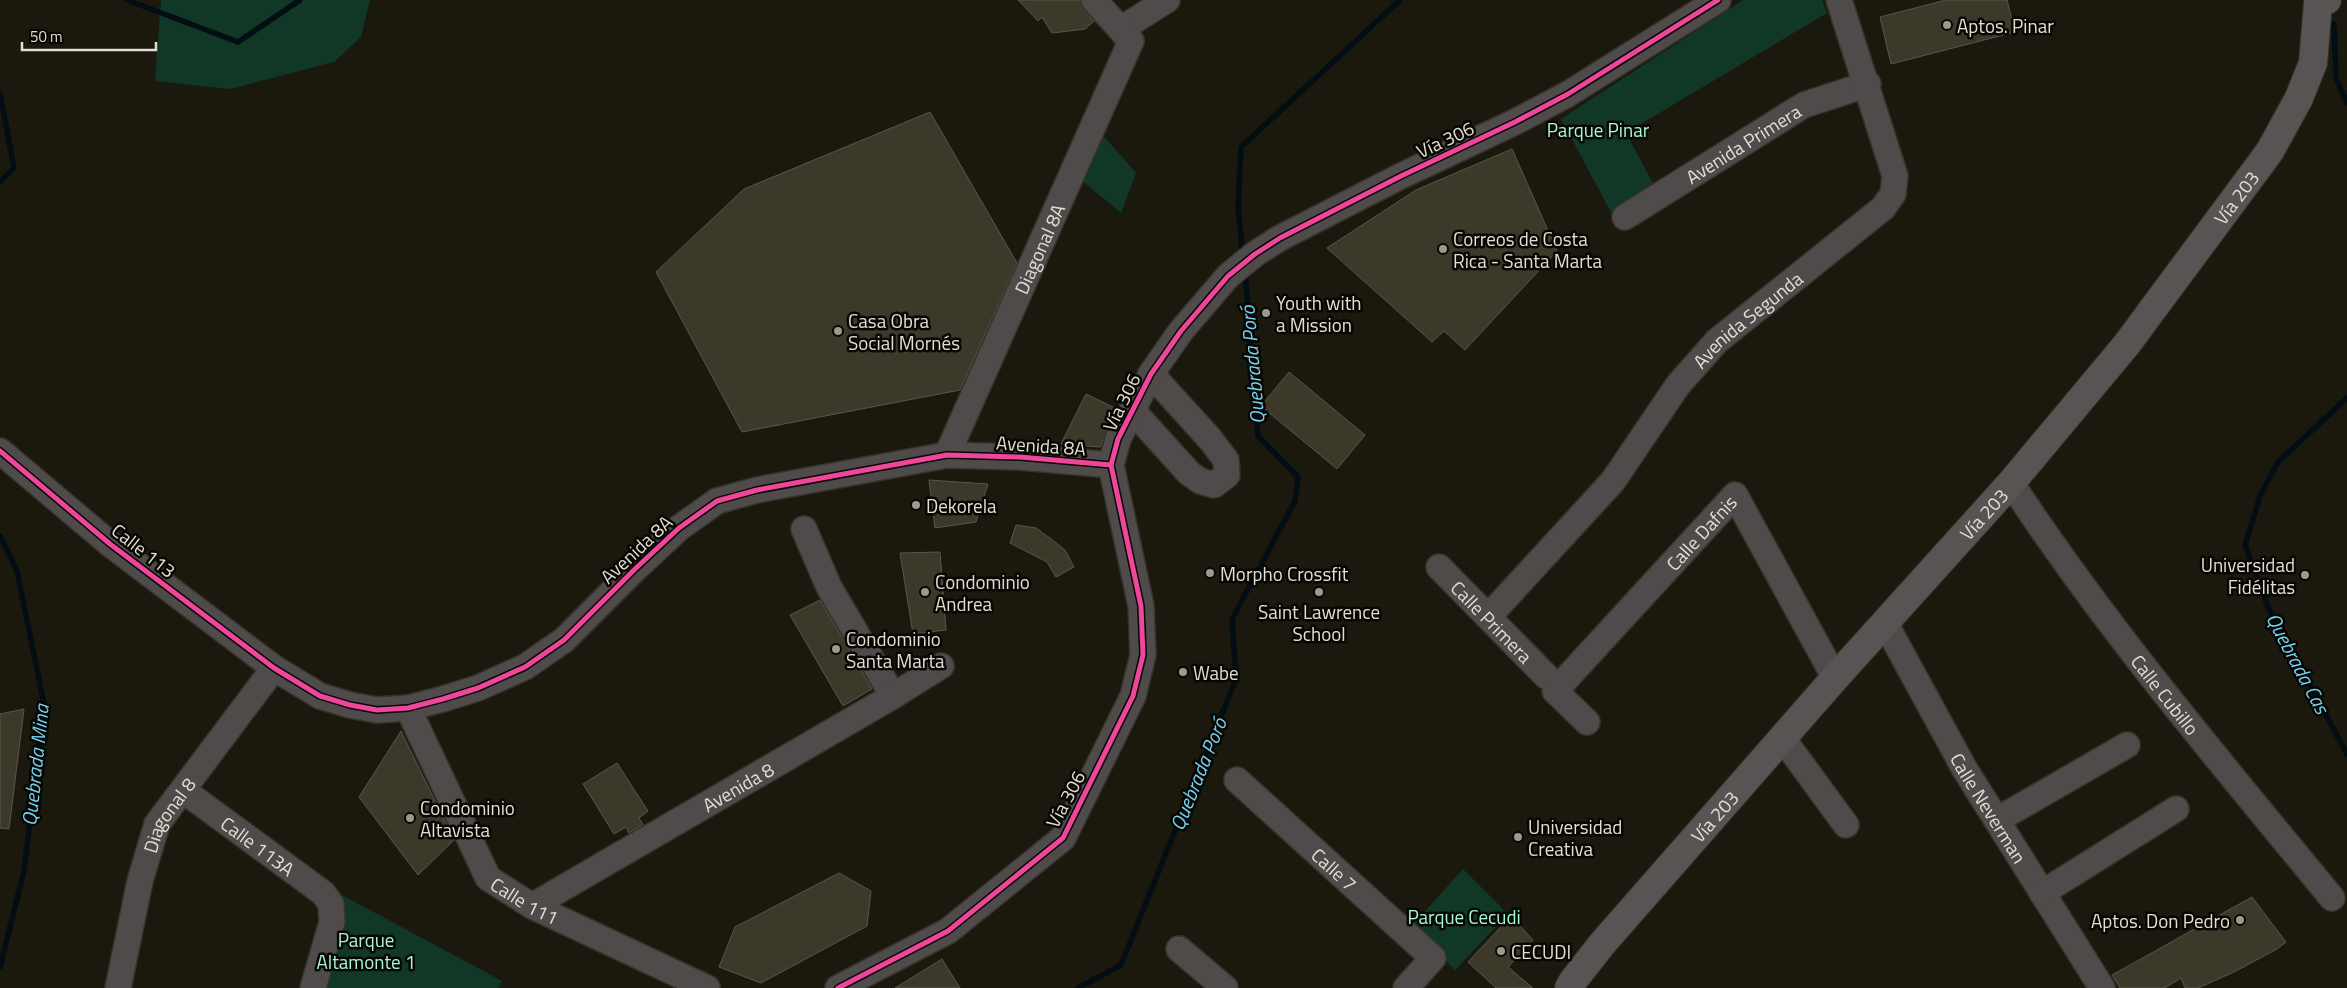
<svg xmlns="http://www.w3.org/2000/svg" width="2347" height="988" viewBox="0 0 2347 988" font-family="'Titillium Web',sans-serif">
  <rect width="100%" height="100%" fill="#1b180e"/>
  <!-- green -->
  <g fill="#113826">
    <path d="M161 0H370L361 37 334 62 230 89 155 81Z"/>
    <path d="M1743 0H1822L1827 13 1626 133 1655 187 1613 216 1561 119Z"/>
    <path d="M1102 134 1136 173 1121 213 1080 179Z"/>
    <path d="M1463 869 1508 914 1455 970 1411 927Z"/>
    <path d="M342 895 502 981 498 988H317Z"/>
  </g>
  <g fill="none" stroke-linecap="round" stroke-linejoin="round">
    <!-- stream -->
    <g stroke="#020e13" stroke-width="5.5">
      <path d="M127 0 238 42 300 0"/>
      <path d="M2334 24 2336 78 2347 103"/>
      <path d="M0 93 14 168 0 182"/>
      <path d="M1243 256 1238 208 1241 147 1400 0"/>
      <path d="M2347 398 2278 462 2260 496 2245 545 2268 607 2347 754"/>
      <path d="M0 536 17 571 44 704 24 871 0 967"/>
      <path d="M1078 988 1121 965 1236 679 1232 619 1295 501 1298 477 1258 436 1245 270"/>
    </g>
  </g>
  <!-- building -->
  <g fill="#3c382a" stroke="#59564d">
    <path d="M1018 0H1080L1083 9 1094 21 1085 29 1052 33 1042 17 1038 21Z"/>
    <path d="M1946 0H2007L2015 32 1891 64 1880 17Z"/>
    <path d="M930 112 1017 263 960 390 742 432 656 272 744 189Z"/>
    <path d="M1512 149 1557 251 1465 350 1444 331 1432 342 1327 248 1416 190Z"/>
    <path d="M1289 372 1365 435 1337 469 1261 406Z"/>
    <path d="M1086 394 1117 409 1102 442 1100 447 1061 444Z"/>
    <path d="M929 480 988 484 976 522 935 528Z"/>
    <path d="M1016 525 1036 528 1051 539 1065 550 1074 567 1056 577 1047 562 1010 543Z"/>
    <path d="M940 552 946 630 913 634 900 553Z"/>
    <path d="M820 600 872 689 843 706 790 615Z"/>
    <path d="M24 709 9 829 0 828V714Z"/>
    <path d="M401 731 454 840 418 875 359 797Z"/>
    <path d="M617 763 648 811 639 818 643 825 629 833 626 827 614 834 583 784Z"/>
    <path d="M839 873 871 891 867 926 761 983 719 967 735 927Z"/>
    <path d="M2252 897 2286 942 2277 949 2236 971 2198 988H2185L2181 978 2165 988H2120L2112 975Z"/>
    <path d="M1511 916 1533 940 1508 967 1533 988H1496L1468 962Z"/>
    <path d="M942 959 960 988H895Z"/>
  </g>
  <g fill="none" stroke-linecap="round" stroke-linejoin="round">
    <defs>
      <g id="minor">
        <path d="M1121 29 1167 0"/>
        <path id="s1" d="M1625 217 1804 105 1868 84"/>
        <path d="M1132 410 1189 473 1200 481 1214 485 1227 475 1226 460 1210 439 1151 374"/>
        <path d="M0 451 110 544 274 668 320 696 350 705 377 710 408 708 443 699 478 688 525 667 564 640 635 569 679 528 717 501 757 490 947 455 1020 457 1111 465"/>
        <path id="s2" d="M947 455 1131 41 1094 0"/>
        <path id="s3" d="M2011 483C2107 629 2221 763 2332 898"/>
        <path d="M804 529 829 587 893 696"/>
        <path id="s4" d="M1439 567 1546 676"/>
        <path id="s5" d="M1489 616 1613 481 1678 385 1717 341 1883 208 1893 194 1895 176 1839 0"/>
        <path id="s6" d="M1885 623 1964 768 2102 988"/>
        <path id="s7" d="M408 708 488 878 532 906 707 988"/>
        <path id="s8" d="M1587 722 1555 691 1735 495 1835 678"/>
        <path d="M1783 739 1846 825"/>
        <path id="s9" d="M1237 780 1433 958 1406 988"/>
        <path id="s10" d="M184 791 323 893 331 904 332 922 313 988"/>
        <path d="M1997 820 2127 745"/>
        <path d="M2042 893 2176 809"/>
        <path id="s11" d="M532 906 893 696 941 666"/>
        <path d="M1179 949 1225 988"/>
        <path id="s12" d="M118 988 140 881 157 824 274 668"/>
        <path d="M838 988 948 931 1063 838 1133 696 1143 655 1141 606 1111 465 1118 439 1151 374 1181 331 1228 276 1255 254 1280 238 1401 176 1515 122 1568 94 1718 0"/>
      </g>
      <g id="major">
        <path id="s13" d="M1569 988 1573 981 1602 944 1835 678 2011 483 2127 344 2270 151 2299 98 2313 63 2318 3 2327 0"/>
      </g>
    </defs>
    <!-- minor casing -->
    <use href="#minor" stroke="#36332a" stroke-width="28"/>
    <!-- major casing -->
    <use href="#major" stroke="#36332a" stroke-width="30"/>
    <!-- minor -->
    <use href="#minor" stroke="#4f4b4a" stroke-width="25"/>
    <!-- major -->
    <use href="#major" stroke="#585453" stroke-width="28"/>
    <defs>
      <g id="cycleway">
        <path d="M0 451 110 544 274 668 320 696 350 705 377 710 408 708 443 699 478 688 525 667 564 640 635 569 679 528 717 501 757 490 947 455 1020 457 1111 465"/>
        <path d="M838 988 948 931 1063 838 1133 696 1143 655 1141 606 1111 465 1118 439 1151 374 1181 331 1228 276 1255 254 1280 238 1401 176 1515 122 1568 94 1718 0"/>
      </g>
    </defs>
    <!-- cycleway casing -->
    <use href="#cycleway" stroke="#080602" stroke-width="8"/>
    <!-- cycleway -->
    <use href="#cycleway" stroke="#ed469a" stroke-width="5"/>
  </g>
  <!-- markers -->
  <g fill="#9c998d" stroke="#080602" stroke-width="2">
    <circle cx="1947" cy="25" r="5"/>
    <circle cx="1443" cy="249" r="5"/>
    <circle cx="1266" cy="313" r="5"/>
    <circle cx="838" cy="331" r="5"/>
    <circle cx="916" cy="505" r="5"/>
    <circle cx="1210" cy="573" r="5"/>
    <circle cx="2305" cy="575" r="5"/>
    <circle cx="925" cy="592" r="5"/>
    <circle cx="1319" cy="592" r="5"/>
    <circle cx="836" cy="649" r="5"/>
    <circle cx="1183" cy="672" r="5"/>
    <circle cx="410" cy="818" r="5"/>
    <circle cx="1518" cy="837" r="5"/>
    <circle cx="2240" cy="920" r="5"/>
    <circle cx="1501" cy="951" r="5"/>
  </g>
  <g text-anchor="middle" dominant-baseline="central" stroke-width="5" stroke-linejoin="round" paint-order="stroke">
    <!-- poi labels -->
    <g font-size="19" fill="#e2ded2" stroke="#080602" text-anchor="start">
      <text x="1957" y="25">Aptos. Pinar</text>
      <text x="1453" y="238">Correos de Costa<tspan x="1453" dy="22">Rica - Santa Marta</tspan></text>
      <text x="1276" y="302">Youth with<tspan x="1276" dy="22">a Mission</tspan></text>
      <text x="848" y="320">Casa Obra<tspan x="848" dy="22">Social Mornés</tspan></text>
      <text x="926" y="505">Dekorela</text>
      <text x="2295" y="564" text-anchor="end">Universidad<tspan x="2295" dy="22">Fidélitas</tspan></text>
      <text x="1220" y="573">Morpho Crossfit</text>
      <text x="935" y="581">Condominio<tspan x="935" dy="22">Andrea</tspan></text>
      <text x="1319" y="611" text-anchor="middle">Saint Lawrence<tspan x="1319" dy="22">School</tspan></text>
      <text x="846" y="638">Condominio<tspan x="846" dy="22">Santa Marta</tspan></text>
      <text x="1193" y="672">Wabe</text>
      <text x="420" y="807">Condominio<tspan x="420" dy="22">Altavista</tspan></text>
      <text x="1528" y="826">Universidad<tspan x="1528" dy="22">Creativa</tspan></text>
      <text x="2230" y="920" text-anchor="end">Aptos. Don Pedro</text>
      <text x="1511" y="951">CECUDI</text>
    </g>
    <!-- park labels -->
    <g font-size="19" fill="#a7f9d1" stroke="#080602">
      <text x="1598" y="129">Parque Pinar</text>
      <text x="1464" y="916">Parque Cecudi</text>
      <text x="366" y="939">Parque<tspan x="366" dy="22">Altamonte 1</tspan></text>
    </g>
    <!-- street labels -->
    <g font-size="19" fill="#e2ded2" stroke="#080602">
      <text transform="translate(1445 139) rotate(-25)">Vía 306</text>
      <text stroke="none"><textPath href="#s1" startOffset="139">Avenida Primera</textPath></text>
      <text stroke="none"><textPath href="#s13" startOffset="1035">Vía 203</textPath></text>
      <text stroke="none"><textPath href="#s2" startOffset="226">Diagonal 8A</textPath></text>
      <text stroke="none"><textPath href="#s5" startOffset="395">Avenida Segunda</textPath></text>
      <text transform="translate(1121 402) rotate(-64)">Vía 306</text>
      <text transform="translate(1041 445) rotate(4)">Avenida 8A</text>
      <text stroke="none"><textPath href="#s13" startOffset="630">Vía 203</textPath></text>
      <text stroke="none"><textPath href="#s8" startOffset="260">Calle Dafnis</textPath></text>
      <text transform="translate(636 549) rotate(-43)">Avenida 8A</text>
      <text transform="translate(144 550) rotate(38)">Calle 113</text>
      <text stroke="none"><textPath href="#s4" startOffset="76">Calle Primera</textPath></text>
      <text stroke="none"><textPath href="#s3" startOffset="262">Calle Cubillo</textPath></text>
      <text stroke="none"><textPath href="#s11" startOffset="238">Avenida 8</textPath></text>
      <text transform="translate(1065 799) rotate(-62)">Vía 306</text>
      <text stroke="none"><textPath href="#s6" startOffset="212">Calle Neverman</textPath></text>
      <text stroke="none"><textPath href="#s13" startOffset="225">Vía 203</textPath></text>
      <text stroke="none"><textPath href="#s12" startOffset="182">Diagonal 8</textPath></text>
      <text stroke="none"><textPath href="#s10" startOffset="92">Calle 113A</textPath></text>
      <text stroke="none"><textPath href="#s9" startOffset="132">Calle 7</textPath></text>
      <text stroke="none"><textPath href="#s7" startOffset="231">Calle 111</textPath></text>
    </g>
    <!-- water labels -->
    <g font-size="20" font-style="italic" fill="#76d2f1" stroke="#080602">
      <text transform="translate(1252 365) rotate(-95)">Quebrada Poró</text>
      <text transform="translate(2298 663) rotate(62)">Quebrada Cas</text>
      <text transform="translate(35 765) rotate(-84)">Quebrada Mina</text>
      <text transform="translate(1198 774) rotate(-68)">Quebrada Poró</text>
    </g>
  </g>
  <!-- scale -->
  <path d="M22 42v8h134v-8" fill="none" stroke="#e2ded2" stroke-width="2.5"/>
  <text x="30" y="42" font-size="15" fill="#e2ded2" stroke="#080602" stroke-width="4" paint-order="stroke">50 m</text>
</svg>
